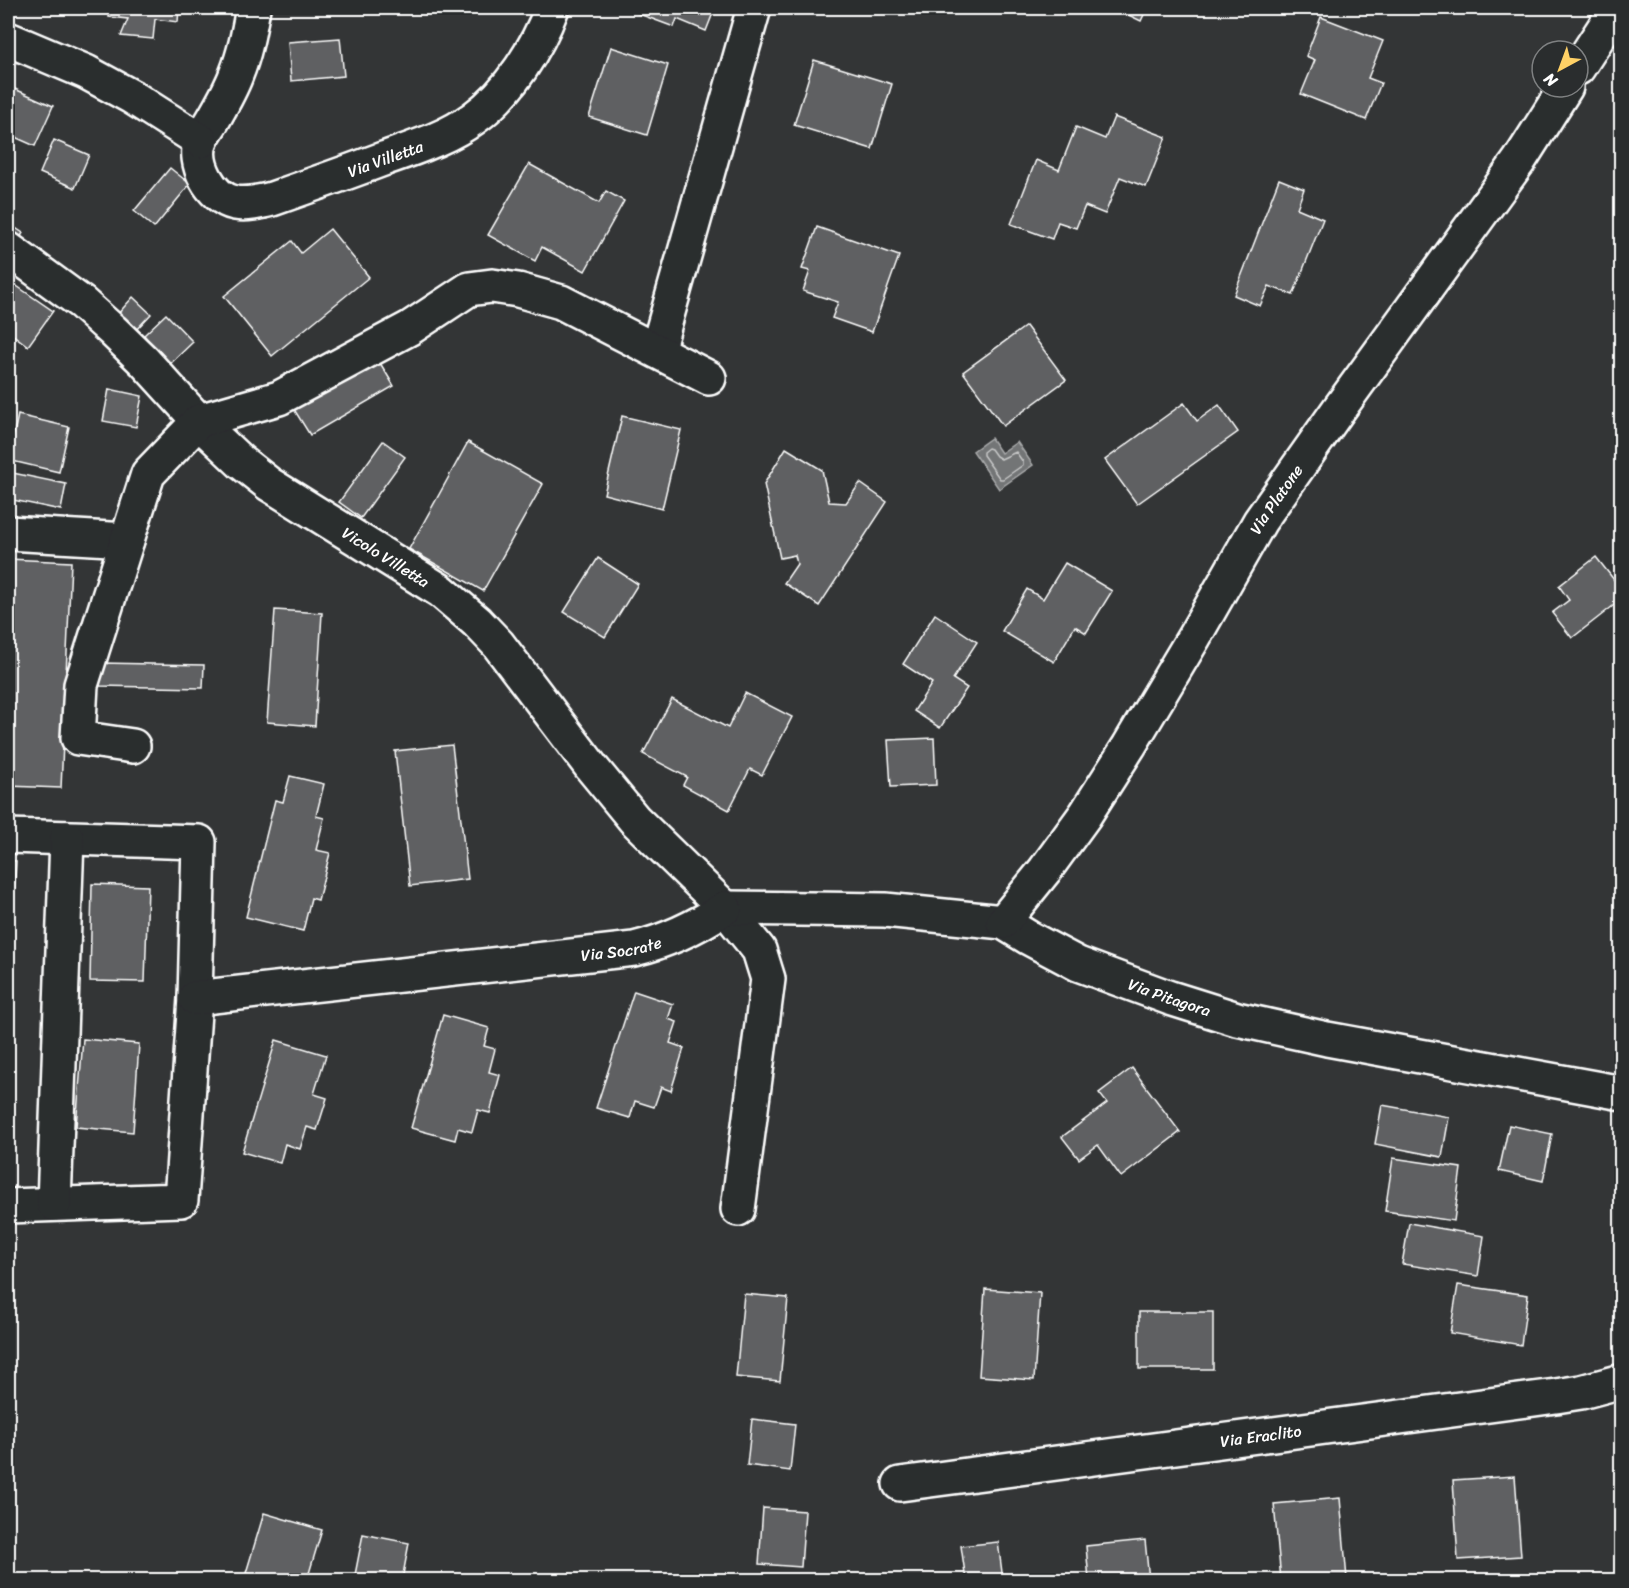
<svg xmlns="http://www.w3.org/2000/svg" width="1629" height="1588" viewBox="0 0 1629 1588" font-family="Sriracha,sans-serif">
  <rect width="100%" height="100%" fill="#333536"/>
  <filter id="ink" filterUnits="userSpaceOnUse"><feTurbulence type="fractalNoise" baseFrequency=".0167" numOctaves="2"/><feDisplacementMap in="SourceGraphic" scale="12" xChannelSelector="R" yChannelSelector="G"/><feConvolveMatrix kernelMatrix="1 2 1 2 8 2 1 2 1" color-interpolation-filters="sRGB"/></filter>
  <g filter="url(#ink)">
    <!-- water -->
    <path fill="#737576" stroke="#abacad" stroke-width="1.5" d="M991 438 1001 453 1017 442 1033 465 999 489 973 451Z"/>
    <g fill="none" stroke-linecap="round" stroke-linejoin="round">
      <!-- shore -->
      <path stroke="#c7c8c8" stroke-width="1.5" d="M988 448 991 449 996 456 1001 459 1016 452 1023 462V465L1003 479H1000L983 455V452Z"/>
    </g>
    <!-- building -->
    <g fill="#5f6162" stroke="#fff" stroke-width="1.5">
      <path d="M110 8H179L178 22 155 19 153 39 121 36 128 19 109 17Z"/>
      <path d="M623 8H715L706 31 677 19 674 27Z"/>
      <path d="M1114 8H1147L1141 21Z"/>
      <path d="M1321 17 1383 41 1368 78 1381 83 1366 120 1301 94 1315 60 1306 56Z"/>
      <path d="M340 38 344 76 291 81 288 42Z"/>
      <path d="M611 47 668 65 647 135 589 117Z"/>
      <path d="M814 60 892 84 872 149 794 125Z"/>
      <path d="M8 86 53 106 35 146 8 134Z"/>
      <path d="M1114 117 1166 137 1146 187 1120 177 1105 214 1085 206 1076 228 1058 222 1052 239 1011 224 1036 160 1059 170 1076 127 1105 139Z"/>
      <path d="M54 140 89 155 75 188 40 173Z"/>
      <path d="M529 164 599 203 606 191 624 201 585 271 542 247 535 261 488 235Z"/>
      <path d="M170 168 190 184 154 228 134 211Z"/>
      <path d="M1279 179 1304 189 1297 208 1323 219 1293 295 1269 286 1260 306 1234 295Z"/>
      <path d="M8 223 23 233 16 245 8 240Z"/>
      <path d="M817 227 899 256 872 332 832 318 838 302 803 291 810 271 802 269Z"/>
      <path d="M330 229 369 277 272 356 224 296 292 241 301 253Z"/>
      <path d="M8 280 53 311 28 346 8 331Z"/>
      <path d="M133 297 151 314 134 332 116 316Z"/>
      <path d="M166 314 193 342 168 366 144 335Z"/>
      <path d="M1026 326 1066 380 1003 426 963 372Z"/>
      <path d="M374 353 394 386 310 435 290 403Z"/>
      <path d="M109 389 142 396 136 427 103 421Z"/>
      <path d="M1184 403 1197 421 1219 405 1238 432 1137 504 1105 460Z"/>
      <path d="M18 415 69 427 59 472 8 460Z"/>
      <path d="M622 416 681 430 662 509 604 494Z"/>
      <path d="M383 441 405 457 361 518 339 502Z"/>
      <path d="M468 442 543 484 483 591 409 549Z"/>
      <path d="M786 448 822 470 829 502 846 503 860 483 887 502 819 606 784 583 797 564 795 555 780 558 764 484Z"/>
      <path d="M8 472 66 484 61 510 8 499Z"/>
      <path d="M1596 557 1622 590V599L1572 638 1552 613 1569 600 1559 586Z"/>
      <path d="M598 558 638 584 605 637 564 612Z"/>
      <path d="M8 559 71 562 61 788 8 786Z"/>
      <path d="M1065 563 1112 591 1086 633 1075 626 1054 662 1002 631 1027 589 1043 599Z"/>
      <path d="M275 610 322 613 315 726 267 722Z"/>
      <path d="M935 614 977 642 953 679 967 688 940 728 914 711 932 683 903 664Z"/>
      <path d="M101 663 204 665 203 688 100 686Z"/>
      <path d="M745 693 792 717 762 775 750 769 729 810 683 785 687 777 643 754 672 699 728 728Z"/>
      <path d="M934 738 936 785 891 787 888 740Z"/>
      <path d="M452 745 468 879 410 886 395 751Z"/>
      <path d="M290 776 324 784 316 816 324 818 316 850 330 853 318 900 311 898 303 931 246 917 275 800 283 802Z"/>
      <path d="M8 860 16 861 11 949H8Z"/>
      <path d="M92 884 148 886 145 982 90 981Z"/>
      <path d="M8 974H13L8 1053Z"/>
      <path d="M634 991 673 1004 668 1019 677 1022 670 1043 684 1048 671 1091 661 1087 654 1107 635 1101 630 1118 596 1108Z"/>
      <path d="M443 1015 489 1028 484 1046 495 1049 489 1072 500 1075 490 1113 478 1110 472 1132 458 1128 455 1140 411 1128Z"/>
      <path d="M83 1039 139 1044 133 1132 76 1127Z"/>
      <path d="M276 1040 326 1055 314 1094 327 1098 317 1130 307 1127 300 1149 285 1144 280 1163 242 1152Z"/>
      <path d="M1132 1068 1180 1132 1121 1177 1098 1145 1079 1159 1062 1137 1107 1103 1099 1093Z"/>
      <path d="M1382 1105 1449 1117 1442 1157 1375 1144Z"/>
      <path d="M1509 1125 1552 1134 1543 1181 1499 1171Z"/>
      <path d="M1393 1158 1461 1168 1454 1221 1385 1211Z"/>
      <path d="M1409 1223 1484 1236 1478 1276 1402 1264Z"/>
      <path d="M1458 1285 1528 1295 1521 1345 1450 1333Z"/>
      <path d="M985 1289 1040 1293 1034 1380 979 1376Z"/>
      <path d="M744 1294 788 1298 780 1381 736 1377Z"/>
      <rect x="1139" y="1312" width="74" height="57"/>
      <path d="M752 1419 795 1424 790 1471 747 1465Z"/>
      <path d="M1515 1476 1521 1556 1458 1560 1453 1480Z"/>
      <path d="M1340 1498 1347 1579 1328 1580H1281L1274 1504Z"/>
      <path d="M763 1508 805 1511 801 1567 759 1564Z"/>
      <path d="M264 1513 322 1530 307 1580H256L257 1576 246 1573Z"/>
      <path d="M363 1534 409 1543 402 1580H354Z"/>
      <path d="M1145 1540 1149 1580H1089L1086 1546Z"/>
      <path d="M998 1542 1003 1580H966L961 1546Z"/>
    </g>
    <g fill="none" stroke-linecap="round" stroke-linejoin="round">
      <defs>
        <g id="minor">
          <path id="s1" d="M253 8C249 30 245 53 236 75 230 91 221 106 213 120 209 127 204 133 201 140 192 163 211 198 235 203 247 205 260 202 272 199 309 186 346 173 383 159 414 148 447 138 474 118 510 92 537 48 552 8"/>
          <path d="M8 39 86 72 132 97 201 141"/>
          <path d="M1578 68 1617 8"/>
          <path id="s2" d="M8 249 82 303 112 330 144 361 206 429 241 462 269 484 441 591 477 622 498 644 592 768 634 819 725 908 759 950 768 979 738 1209"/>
          <path d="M657 351 754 8"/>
          <path d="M8 533 127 540"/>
          <path d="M133 746 78 738 81 685 148 474 199 421 279 398 410 328 469 289 492 286 518 290 561 302 709 378"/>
          <path d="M8 836 199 842 195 998 181 1200 8 1206"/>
          <path id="s3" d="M725 908 885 910 1003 922 1029 938 1078 964 1170 998 1237 1019 1327 1039 1622 1093"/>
          <path id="s4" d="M1003 922 1045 870 1085 815 1129 746 1194 637 1260 521 1339 409 1519 161 1566 87"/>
          <path id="s5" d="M195 998 634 949C668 941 696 927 725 908"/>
          <path d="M54 1204 67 838"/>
          <path id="s6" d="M900 1484 1556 1396 1581 1392 1622 1381"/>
        </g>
      </defs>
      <!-- minor casing -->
      <use href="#minor" stroke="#fff" stroke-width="38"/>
      <!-- minor -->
      <use href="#minor" stroke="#2a2d2e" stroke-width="33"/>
    </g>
  </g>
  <g text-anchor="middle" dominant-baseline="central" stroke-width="6" stroke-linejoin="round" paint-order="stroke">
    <!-- street labels -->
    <g font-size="16" fill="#fff" stroke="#2a2d2e">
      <text stroke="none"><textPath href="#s1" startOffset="380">Via Villetta</textPath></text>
      <text stroke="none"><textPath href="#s4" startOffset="504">Via Platone</textPath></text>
      <text stroke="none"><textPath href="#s2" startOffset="490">Vicolo Villetta</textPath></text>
      <text stroke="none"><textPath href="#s5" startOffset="429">Via Socrate</textPath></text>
      <text stroke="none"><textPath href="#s3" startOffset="462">Via Pitagora</textPath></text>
      <text stroke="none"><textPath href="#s6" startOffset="364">Via Eraclito</textPath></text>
    </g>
  </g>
  <!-- margin -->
  <rect width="1629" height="1588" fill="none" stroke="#2a2d2e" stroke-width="30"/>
  <rect x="15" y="15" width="1599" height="1558" fill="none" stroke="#fff" stroke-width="2" filter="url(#ink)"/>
  <!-- north arrow -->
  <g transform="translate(1560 69) rotate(221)"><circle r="28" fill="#2a2d2e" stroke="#7f8182" stroke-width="1.5"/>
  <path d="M0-4.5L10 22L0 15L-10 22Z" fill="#ffd166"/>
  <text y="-9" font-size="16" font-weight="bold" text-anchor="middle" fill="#ffffff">N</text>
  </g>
</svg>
